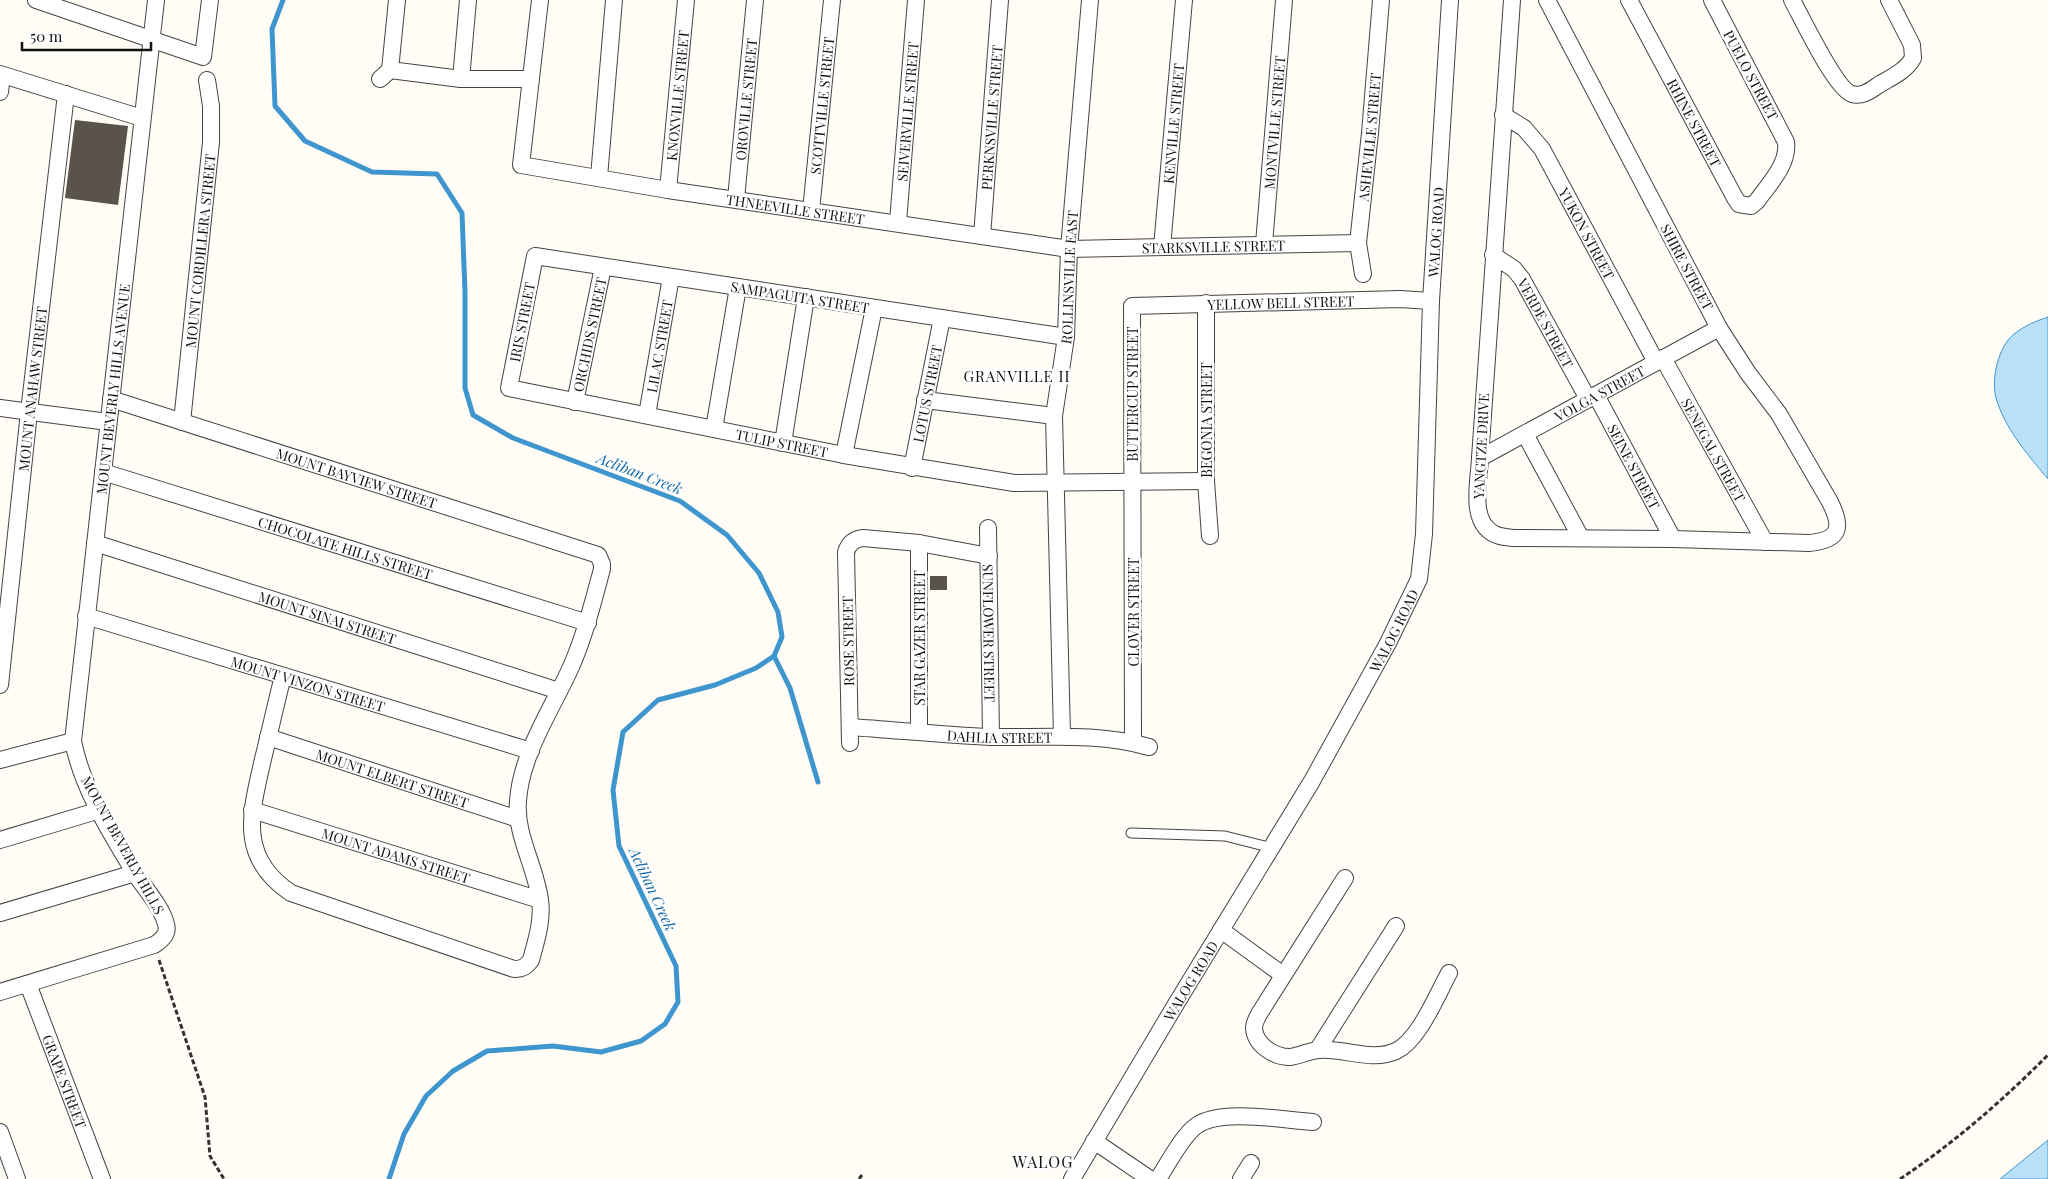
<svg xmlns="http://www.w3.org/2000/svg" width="2048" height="1179" viewBox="0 0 2048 1179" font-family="'Playfair Display',serif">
  <rect width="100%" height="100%" fill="#fffdf5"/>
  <!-- water -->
  <g fill="#b9e0f7" stroke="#3f96cf">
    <path d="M2048 317V479C2028 455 2005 429 1996 398 1991 379 1998 347 2014 334 2024 326 2036 321 2048 317Z"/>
    <path d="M2048 1140V1179H2000Z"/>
  </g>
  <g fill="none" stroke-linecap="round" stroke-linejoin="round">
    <!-- stream -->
    <g stroke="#3f96cf" stroke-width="5">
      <path d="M283 0 272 29 275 106 305 141 372 172 437 174 462 213 465 292V388L473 415 513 438 680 501 727 535 759 573 778 612 782 637 774 656 756 668 715 685 658 700 623 732 613 790 619 846 676 966 678 1002 665 1024 641 1041 601 1052 553 1046 487 1051 453 1071 426 1096 404 1134 389 1179"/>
      <path d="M774 656 790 688 818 782"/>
    </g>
  </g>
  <!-- building -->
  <g fill="#5a524d">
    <path d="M75 120 128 126 118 205 65 198Z"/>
    <rect x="930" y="576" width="17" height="14"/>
  </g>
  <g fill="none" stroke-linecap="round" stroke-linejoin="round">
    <defs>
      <path id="service" d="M1131 833 1225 836 1272 848"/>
      <g id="minor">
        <path d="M36 0 203 57 210 0"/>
        <path id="s1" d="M540 0 521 165 668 190 1069 249 1358 243"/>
        <path d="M1512 0 1480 458C1479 480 1470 518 1491 532 1497 537 1506 537 1513 538L1673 539 1809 543C1840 540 1843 528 1830 502L1779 414 1748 373 1719 328 1547 0"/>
        <path id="s2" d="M1629 0 1735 198 1739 204 1751 206 1757 201C1769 184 1789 164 1786 142L1712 0"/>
        <path d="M1792 0C1802 18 1836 90 1852 94 1863 97 1871 90 1880 84 1892 77 1906 71 1913 58L1912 45 1889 0"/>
        <path d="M390 70 397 0"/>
        <path d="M0 74 142 118"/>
        <path d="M380 79 390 70 461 79H531"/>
        <path d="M461 79 468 0"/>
        <path d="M0 92 2 75"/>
        <path id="s3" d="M1503 115 1524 128 1542 149 1656 362"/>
        <path d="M599 177 614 0"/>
        <path id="s4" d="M668 190 686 0"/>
        <path id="s5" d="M736 199 755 0"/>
        <path id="s6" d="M811 211 832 0"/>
        <path id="s7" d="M898 222 916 0"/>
        <path id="s8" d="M982 236 1000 0"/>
        <path id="s9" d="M1264 244 1284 0"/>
        <path id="s10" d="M1162 247 1184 0"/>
        <path id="s11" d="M1493 255 1514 269 1522 279 1588 399"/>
        <path id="s12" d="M1363 274 1358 243 1370 133 1381 0"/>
        <path d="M1206 303V481L1210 536"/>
        <path id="s13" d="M1066 337 535 256 509 388 844 455 1014 483 1206 481"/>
        <path id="s14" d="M1663 358 1765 542"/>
        <path id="s15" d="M1596 395 1673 539"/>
        <path id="s16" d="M111 399 598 555 602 564V569C593 602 585 635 571 667 552 709 521 754 518 801 515 835 536 867 540 900 543 921 536 941 531 960 526 967 522 969 514 969L291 893C237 857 251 812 263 759 270 731 276 703 283 676"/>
        <path d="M925 400 1054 416"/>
        <path id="s17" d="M575 402 603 267"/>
        <path d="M0 408 108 422"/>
        <path id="s18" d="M647 415 671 277"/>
        <path id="s19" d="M182 422 211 142V106L207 80"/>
        <path d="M714 429 738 287"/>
        <path d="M1525 434 1581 538"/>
        <path d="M783 443 806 297"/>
        <path d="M844 455 874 308"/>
        <path id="s20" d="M1480 458 1719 328"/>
        <path id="s21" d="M912 468 942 318"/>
        <path id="s22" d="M103 472 588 623"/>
        <path id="s23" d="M988 528 991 737"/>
        <path id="s24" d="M95 543 559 691"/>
        <path d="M919 543V732"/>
        <path id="s25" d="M86 616 531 751"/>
        <path id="s26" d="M0 685 29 412 66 94"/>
        <path id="s27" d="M850 727C896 730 943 735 990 737 1043 738 1097 732 1149 747"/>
        <path id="s28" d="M1062 735 1054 416 1066 337 1069 249 1090 0"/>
        <path id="s29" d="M268 737 518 819"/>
        <path id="s30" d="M1133 742 1132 306 1400 299 1431 301"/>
        <path d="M850 743 846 552C849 543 854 539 863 538L919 543 989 556"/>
        <path d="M0 760 73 741"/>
        <path id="s31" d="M252 810 540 900"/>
        <path d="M0 840 100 810"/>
        <path d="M1345 878 1259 1014C1257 1018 1254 1023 1254 1028 1255 1045 1274 1057 1290 1057 1300 1056 1310 1050 1320 1050 1344 1048 1372 1062 1396 1051 1419 1040 1437 995 1449 973"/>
        <path d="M0 913 135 873"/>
        <path d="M1221 930 1283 975"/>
        <path id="s32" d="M28 984 102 1179"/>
        <path id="s33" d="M0 992 154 945C162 940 169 934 166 924 161 906 146 890 136 875 111 834 82 788 73 741L156 0"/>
        <path d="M1318 1049 1396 926"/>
        <path d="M0 1132 17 1179"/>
        <path d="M1094 1141 1150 1179"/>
        <path id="s34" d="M1072 1179 1176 1004 1312 781 1388 643 1419 579 1424 534 1431 301 1450 0"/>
        <path d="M1158 1179C1168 1164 1182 1136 1196 1126 1220 1108 1283 1120 1313 1122"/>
        <path d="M1241 1179 1251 1163"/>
      </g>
    </defs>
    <!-- service casing -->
    <use href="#service" stroke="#444" stroke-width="11"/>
    <!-- minor casing -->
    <use href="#minor" stroke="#444" stroke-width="18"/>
    <!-- path -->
    <g stroke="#333" stroke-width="3" stroke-dasharray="5 2.5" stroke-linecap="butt">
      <path d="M159 960 205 1097 210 1156 224 1179"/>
      <path d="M859 1179 862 1175"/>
      <path d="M1900 1179C1954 1143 2002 1101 2048 1055"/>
    </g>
    <!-- service -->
    <use href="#service" stroke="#fff" stroke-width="9"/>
    <!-- minor -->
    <use href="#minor" stroke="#fff" stroke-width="16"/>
  </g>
  <g text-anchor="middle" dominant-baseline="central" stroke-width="5" stroke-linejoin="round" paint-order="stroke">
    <!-- street labels -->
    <g font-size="14" fill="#111" stroke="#fff">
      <text transform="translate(1751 75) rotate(62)">PUELO STREET</text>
      <text stroke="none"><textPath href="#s4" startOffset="95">KNOXVILLE STREET</textPath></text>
      <text stroke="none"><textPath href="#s5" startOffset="100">OROVILLE STREET</textPath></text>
      <text stroke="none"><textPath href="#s6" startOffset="106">SCOTTVILLE STREET</textPath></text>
      <text stroke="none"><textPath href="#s7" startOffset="111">SEIVERVILLE STREET</textPath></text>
      <text stroke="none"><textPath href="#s8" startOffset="119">PERKNSVILLE STREET</textPath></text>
      <text stroke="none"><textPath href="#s9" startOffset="122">MONTVILLE STREET</textPath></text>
      <text stroke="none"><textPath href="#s2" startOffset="139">RHINE STREET</textPath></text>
      <text stroke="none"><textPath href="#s10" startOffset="124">KENVILLE STREET</textPath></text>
      <text stroke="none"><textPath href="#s12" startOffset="138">ASHEVILLE STREET</textPath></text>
      <text stroke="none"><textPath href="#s1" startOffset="444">THNEEVILLE STREET</textPath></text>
      <text stroke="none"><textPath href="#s34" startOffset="1041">WALOG ROAD</textPath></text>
      <text stroke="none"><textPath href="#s3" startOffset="148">YUKON STREET</textPath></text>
      <text stroke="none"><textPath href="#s1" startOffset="865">STARKSVILLE STREET</textPath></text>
      <text stroke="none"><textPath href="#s19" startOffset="172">MOUNT CORDILLERA STREET</textPath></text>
      <text transform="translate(1687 267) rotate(62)">SHIRE STREET</text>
      <text stroke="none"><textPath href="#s28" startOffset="459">ROLLINSVILLE EAST</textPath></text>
      <text transform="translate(800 297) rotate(9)">SAMPAGUITA STREET</text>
      <text stroke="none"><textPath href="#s30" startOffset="585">YELLOW BELL STREET</textPath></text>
      <text transform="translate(522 322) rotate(-79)">IRIS STREET</text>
      <text stroke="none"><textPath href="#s11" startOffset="88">VERDE STREET</textPath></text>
      <text stroke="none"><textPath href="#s17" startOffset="69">ORCHIDS STREET</textPath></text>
      <text stroke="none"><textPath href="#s18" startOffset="70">LILAC STREET</textPath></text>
      <text stroke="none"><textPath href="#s26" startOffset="298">MOUNT ANAHAW STREET</textPath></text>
      <text stroke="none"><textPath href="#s33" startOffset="748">MOUNT BEVERLY HILLS AVENUE</textPath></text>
      <text stroke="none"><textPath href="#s21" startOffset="76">LOTUS STREET</textPath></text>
      <text stroke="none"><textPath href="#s20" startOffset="136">VOLGA STREET</textPath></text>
      <text transform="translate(1132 394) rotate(-90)">BUTTERCUP STREET</text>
      <text transform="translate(1206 420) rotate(-90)">BEGONIA STREET</text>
      <text stroke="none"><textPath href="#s13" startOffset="950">TULIP STREET</textPath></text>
      <text transform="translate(1481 446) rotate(-87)">YANGTZE DRIVE</text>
      <text stroke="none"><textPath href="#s14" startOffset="105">SENEGAL STREET</textPath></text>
      <text stroke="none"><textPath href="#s15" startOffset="81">SEINE STREET</textPath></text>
      <text stroke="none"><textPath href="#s16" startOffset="258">MOUNT BAYVIEW STREET</textPath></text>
      <text stroke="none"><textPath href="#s22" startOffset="254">CHOCOLATE HILLS STREET</textPath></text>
      <text transform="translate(1133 612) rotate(-90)">CLOVER STREET</text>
      <text stroke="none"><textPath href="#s24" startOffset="244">MOUNT SINAI STREET</textPath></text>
      <text stroke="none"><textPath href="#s34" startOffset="636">WALOG ROAD</textPath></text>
      <text stroke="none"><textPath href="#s23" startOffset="105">SUNFLOWER STREET</textPath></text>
      <text transform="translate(919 638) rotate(-90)">STAR GAZER STREET</text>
      <text transform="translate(848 641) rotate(-91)">ROSE STREET</text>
      <text stroke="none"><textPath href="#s25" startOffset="232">MOUNT VINZON STREET</textPath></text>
      <text stroke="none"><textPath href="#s27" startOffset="150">DAHLIA STREET</textPath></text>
      <text stroke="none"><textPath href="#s29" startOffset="131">MOUNT ELBERT STREET</textPath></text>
      <text transform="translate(123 845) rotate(61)">MOUNT BEVERLY HILLS</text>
      <text stroke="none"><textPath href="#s31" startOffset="151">MOUNT ADAMS STREET</textPath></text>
      <text stroke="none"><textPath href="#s34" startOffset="231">WALOG ROAD</textPath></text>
      <text stroke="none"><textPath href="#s32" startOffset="104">GRAPE STREET</textPath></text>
    </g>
    <!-- neighbourhood labels -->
    <g font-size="15" letter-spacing="1" fill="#111" stroke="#fff">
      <text x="1017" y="376">GRANVILLE II</text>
    </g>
    <!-- water labels -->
    <g font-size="15" font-style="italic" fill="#1768a6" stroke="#fff">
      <text transform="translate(640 473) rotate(21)">Acliban Creek</text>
      <text transform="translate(653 889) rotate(65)">Acliban Creek</text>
    </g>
    <!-- quarter labels -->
    <g font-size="16" letter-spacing="1" fill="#111" stroke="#fff">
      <text x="1043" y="1161">WALOG</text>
    </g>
  </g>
  <!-- scale -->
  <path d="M22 42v8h129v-8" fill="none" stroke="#111111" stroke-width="2.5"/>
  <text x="30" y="42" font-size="15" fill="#111111" stroke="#ffffff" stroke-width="4" paint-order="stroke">50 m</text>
</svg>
